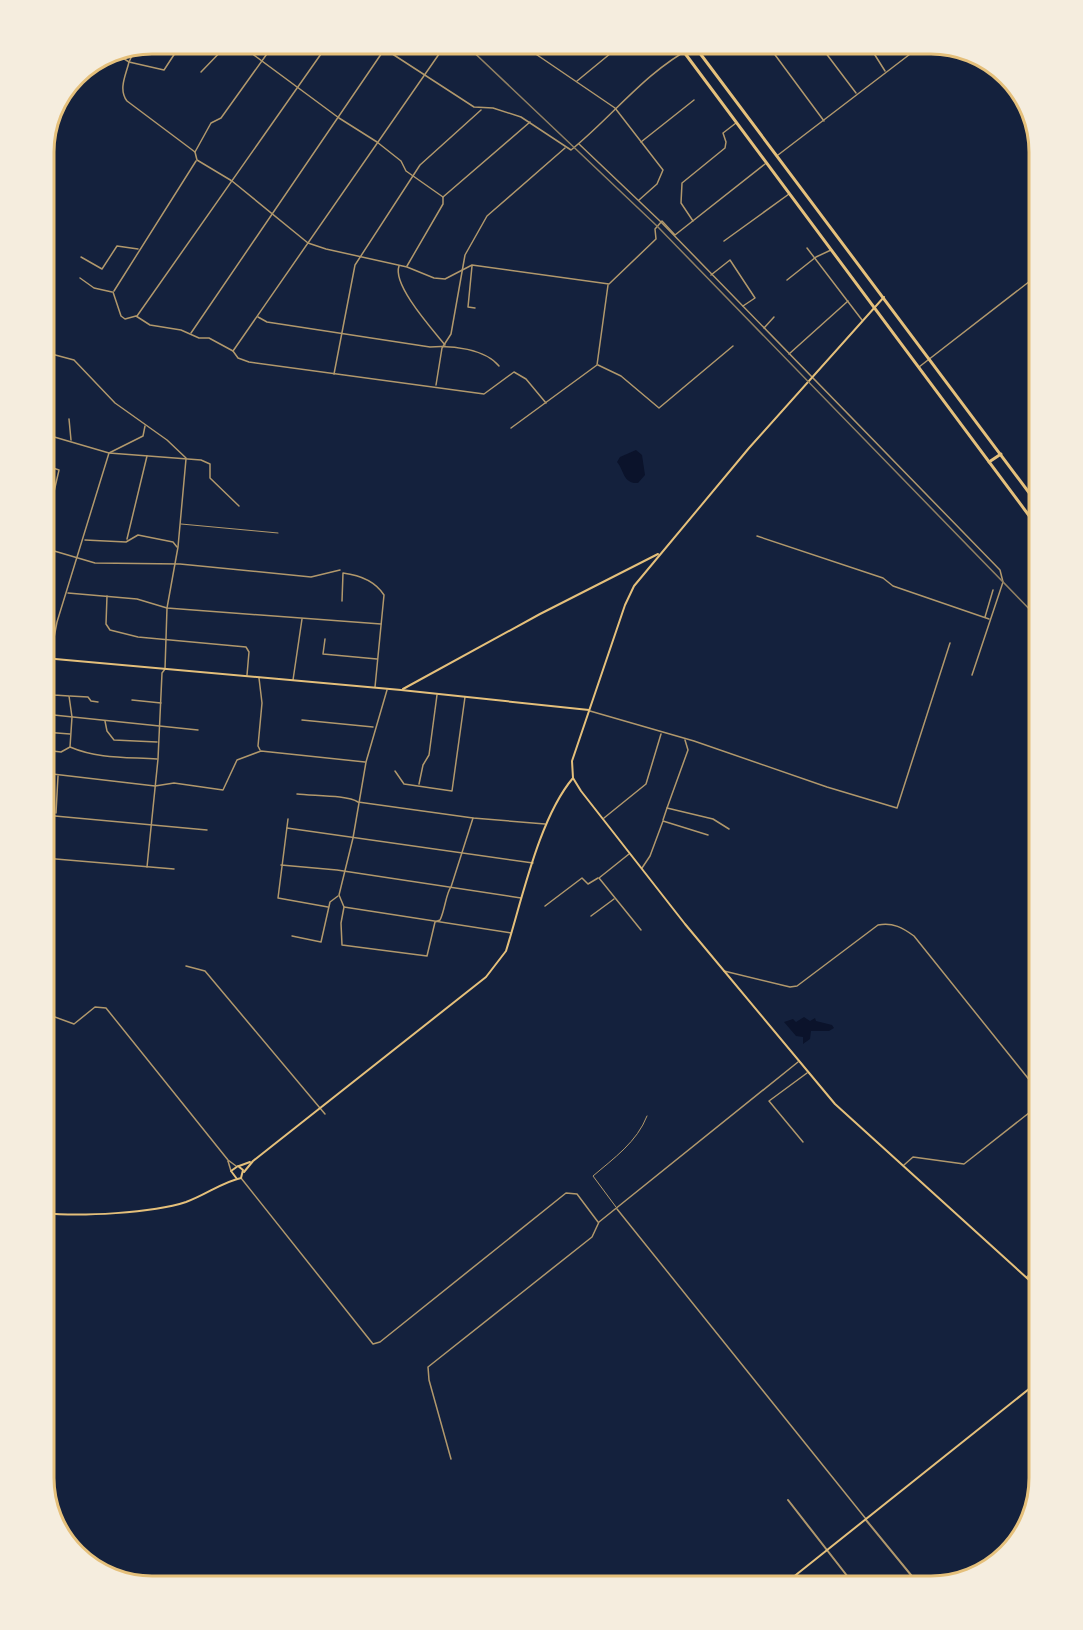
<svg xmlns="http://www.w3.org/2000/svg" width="1083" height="1630" viewBox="0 0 1083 1630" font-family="Rubik,sans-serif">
  <rect width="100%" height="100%" fill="#14213d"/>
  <!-- water -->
  <g fill="#0b132b">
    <path d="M636 450 642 455 645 475 638 483C623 484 624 470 617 462L620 457Z"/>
    <path d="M804 1017 810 1021 815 1018 816 1021 832 1025 834 1028 829 1031H811L810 1039 803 1044V1037L796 1036 784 1022 793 1019 796 1022Z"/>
  </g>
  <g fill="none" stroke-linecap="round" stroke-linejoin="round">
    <!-- service -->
    <g stroke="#b1986c" stroke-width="1">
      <path d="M181 524 278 533"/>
      <path d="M616 1207 593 1176C614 1158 637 1142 647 1116"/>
    </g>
    <!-- minor -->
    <g stroke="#b1986c" stroke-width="1.5">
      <path d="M239 44 339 118 377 142 401 161 406 171 443 197"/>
      <path d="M377 44 474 107 493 108 521 117 571 150C612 117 645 72 693 47"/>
      <path d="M521 44 615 108 663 170 657 184 639 200"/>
      <path d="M767 44 824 121"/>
      <path d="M819 44 856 93"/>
      <path d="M868 44 885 71"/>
      <path d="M136 47 129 62 164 70 181 44"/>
      <path d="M112 51 129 62C126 75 118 89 127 101L195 152 197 160 232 181 308 243 326 249 407 267 434 278 445 279 472 265 609 284 656 239 655 229 662 221 675 235 765 164"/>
      <path d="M539 54 553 44"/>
      <path d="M201 72 228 44"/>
      <path d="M577 81 622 44"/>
      <path d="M641 142 694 100"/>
      <path d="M579 144 661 222 1000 570 1003 582 972 675"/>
      <path d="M195 152 211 123 221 118 274 44"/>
      <path d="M778 155 918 48 919 44"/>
      <path d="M693 221 681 203 682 183 725 148 726 142 723 133 736 123"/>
      <path d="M724 241 789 194"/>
      <path d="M807 248 862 320"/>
      <path d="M81 257 102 269 117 246 138 249"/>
      <path d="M399 266C392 285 433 330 445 345"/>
      <path d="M407 266 443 204V197L530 122"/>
      <path d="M472 266 468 307 475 308"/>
      <path d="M711 275 730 260 755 298 743 306"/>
      <path d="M80 278 94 288 112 292"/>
      <path d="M787 280 816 257 831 250"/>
      <path d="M114 291 196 161"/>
      <path d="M113 292 121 316 125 319 136 316 150 325 181 330 199 338H209L233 351 238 358 249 362 484 394 514 372 526 379 546 403"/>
      <path d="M137 316 328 44"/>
      <path d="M258 317 267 322 430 347C452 345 485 349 499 366"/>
      <path d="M764 328 774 317"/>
      <path d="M191 333 388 44"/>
      <path d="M233 351 446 44"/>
      <path d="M44 352 74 360 115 403 167 440 186 458"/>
      <path d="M789 354 848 301"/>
      <path d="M598 365 621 376 659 408 733 346"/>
      <path d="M919 367 1039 274"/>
      <path d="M334 374 355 265 420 165 481 110"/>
      <path d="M436 385 442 348 451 334 465 255 487 216 565 148"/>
      <path d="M69 419 71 440"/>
      <path d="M511 428 597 365 608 285"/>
      <path d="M44 434 109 453 201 460 210 464V478L239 506"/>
      <path d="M44 516 50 509 59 470 44 465"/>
      <path d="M757 536 883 578 893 586 989 619"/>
      <path d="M127 539 147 456"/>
      <path d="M85 540 126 542 138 535 173 542 177 547"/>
      <path d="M44 548 95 563 180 564 311 577 340 570"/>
      <path d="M68 593 137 599 167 608 381 624"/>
      <path d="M107 596 106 624 110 630 138 637 246 647 249 652 247 675"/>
      <path d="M342 601 343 573C359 575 375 581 384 595L375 687"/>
      <path d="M985 617 993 590"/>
      <path d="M325 639 323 654 377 659"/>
      <path d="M50 658 57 622 109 453 143 436 145 426"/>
      <path d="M259 678 262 703 258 746 260 750"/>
      <path d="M293 680 302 619"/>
      <path d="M44 686 54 695 69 696 72 717 70 747"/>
      <path d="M387 690 366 762 353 838 339 895 344 907 341 923 342 945 427 956 435 922 440 920C445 910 446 893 451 887L473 818"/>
      <path d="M70 696 88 697 91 701 98 702"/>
      <path d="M132 700 161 703"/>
      <path d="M590 711 694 741 827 787 897 808 950 643"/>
      <path d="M44 714 198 730"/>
      <path d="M302 720 373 727"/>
      <path d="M105 721 107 731 114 740 157 742"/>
      <path d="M44 732 70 734"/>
      <path d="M685 740 688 750 667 808 713 819 729 829"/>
      <path d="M44 750 61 752 70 747C98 759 127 757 157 759"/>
      <path d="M395 771 404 784 452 791 465 697"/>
      <path d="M44 773 155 786 174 783 223 790 237 760 261 751 365 762"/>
      <path d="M419 784 423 765 429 755 437 695"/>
      <path d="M297 794C313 796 347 795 358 802L473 818 545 824"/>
      <path d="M56 813 58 776"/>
      <path d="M44 815 207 830"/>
      <path d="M604 818 646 784 661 734"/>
      <path d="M288 819 278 898 328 907"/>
      <path d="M663 820 667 808"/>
      <path d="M287 828 533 863"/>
      <path d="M629 854 599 878 641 930"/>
      <path d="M44 858 174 869"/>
      <path d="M281 865 337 870 521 898"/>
      <path d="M147 867 158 759 162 673 165 669 167 608 178 547 186 459"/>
      <path d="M642 868 650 856 663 821 708 835"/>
      <path d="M545 906 582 878 588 884 598 878"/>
      <path d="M344 907 511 933"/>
      <path d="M591 916 614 899"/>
      <path d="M292 936 321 942 330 902 338 896"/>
      <path d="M186 966 205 971 325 1114"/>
      <path d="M724 971 790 987 797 986 878 925C893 922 903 928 914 936L1039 1092"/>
      <path d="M44 1013 74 1024 95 1007 106 1008 228 1160 236 1166"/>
      <path d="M803 1142 769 1101 807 1073"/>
      <path d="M228 1161 231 1171"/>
      <path d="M904 1165 913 1157 964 1164 1039 1105"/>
      <path d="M241 1178 373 1344 380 1342 566 1193 577 1194 598 1222"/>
      <path d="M617 1209 866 1519"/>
      <path d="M451 1459 429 1380 428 1367 592 1237 599 1222 798 1062"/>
    </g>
    <!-- tertiary -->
    <g stroke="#b1986c" stroke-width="2">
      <path d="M1027 1277 1039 1267"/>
      <path d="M788 1500 855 1586"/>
      <path d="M866 1520 920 1586"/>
    </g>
    <!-- secondary -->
    <g stroke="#e5c07b" stroke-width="2">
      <path d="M884 297 749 448 634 586 625 605 572 761 573 778 581 791 685 924 835 1104 1039 1289"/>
      <path d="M44 658 401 690 589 710"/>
      <path d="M403 689 540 614 658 554"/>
      <path d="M239 1166 250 1162"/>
      <path d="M244 1172 253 1161 486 977 506 951C522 900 539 818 573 778"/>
      <path d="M44 1213C80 1217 152 1213 186 1202 206 1195 222 1182 241 1178L243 1170 238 1166 231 1171 237 1179"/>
      <path d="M782 1586 1039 1381"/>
    </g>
    <!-- trunk -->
    <g stroke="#e5c07b" stroke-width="3">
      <path d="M678 44 1039 529"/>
      <path d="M693 44 1039 506"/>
      <path d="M989 462 1001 454"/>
    </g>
    <!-- tram -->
    <path stroke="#918062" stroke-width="1.5" d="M465 44 657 226 1039 619"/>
  </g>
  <!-- crop -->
  <path d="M0 0H1083V1630H0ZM152 54H931A98 98 0 0 1 1029 152V1478A98 98 0 0 1 931 1576H152A98 98 0 0 1 54 1478V152A98 98 0 0 1 152 54Z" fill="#f5edde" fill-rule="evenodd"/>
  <path fill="none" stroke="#e5c07b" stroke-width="3" d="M152 54H931A98 98 0 0 1 1029 152V1478A98 98 0 0 1 931 1576H152A98 98 0 0 1 54 1478V152A98 98 0 0 1 152 54Z"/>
</svg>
